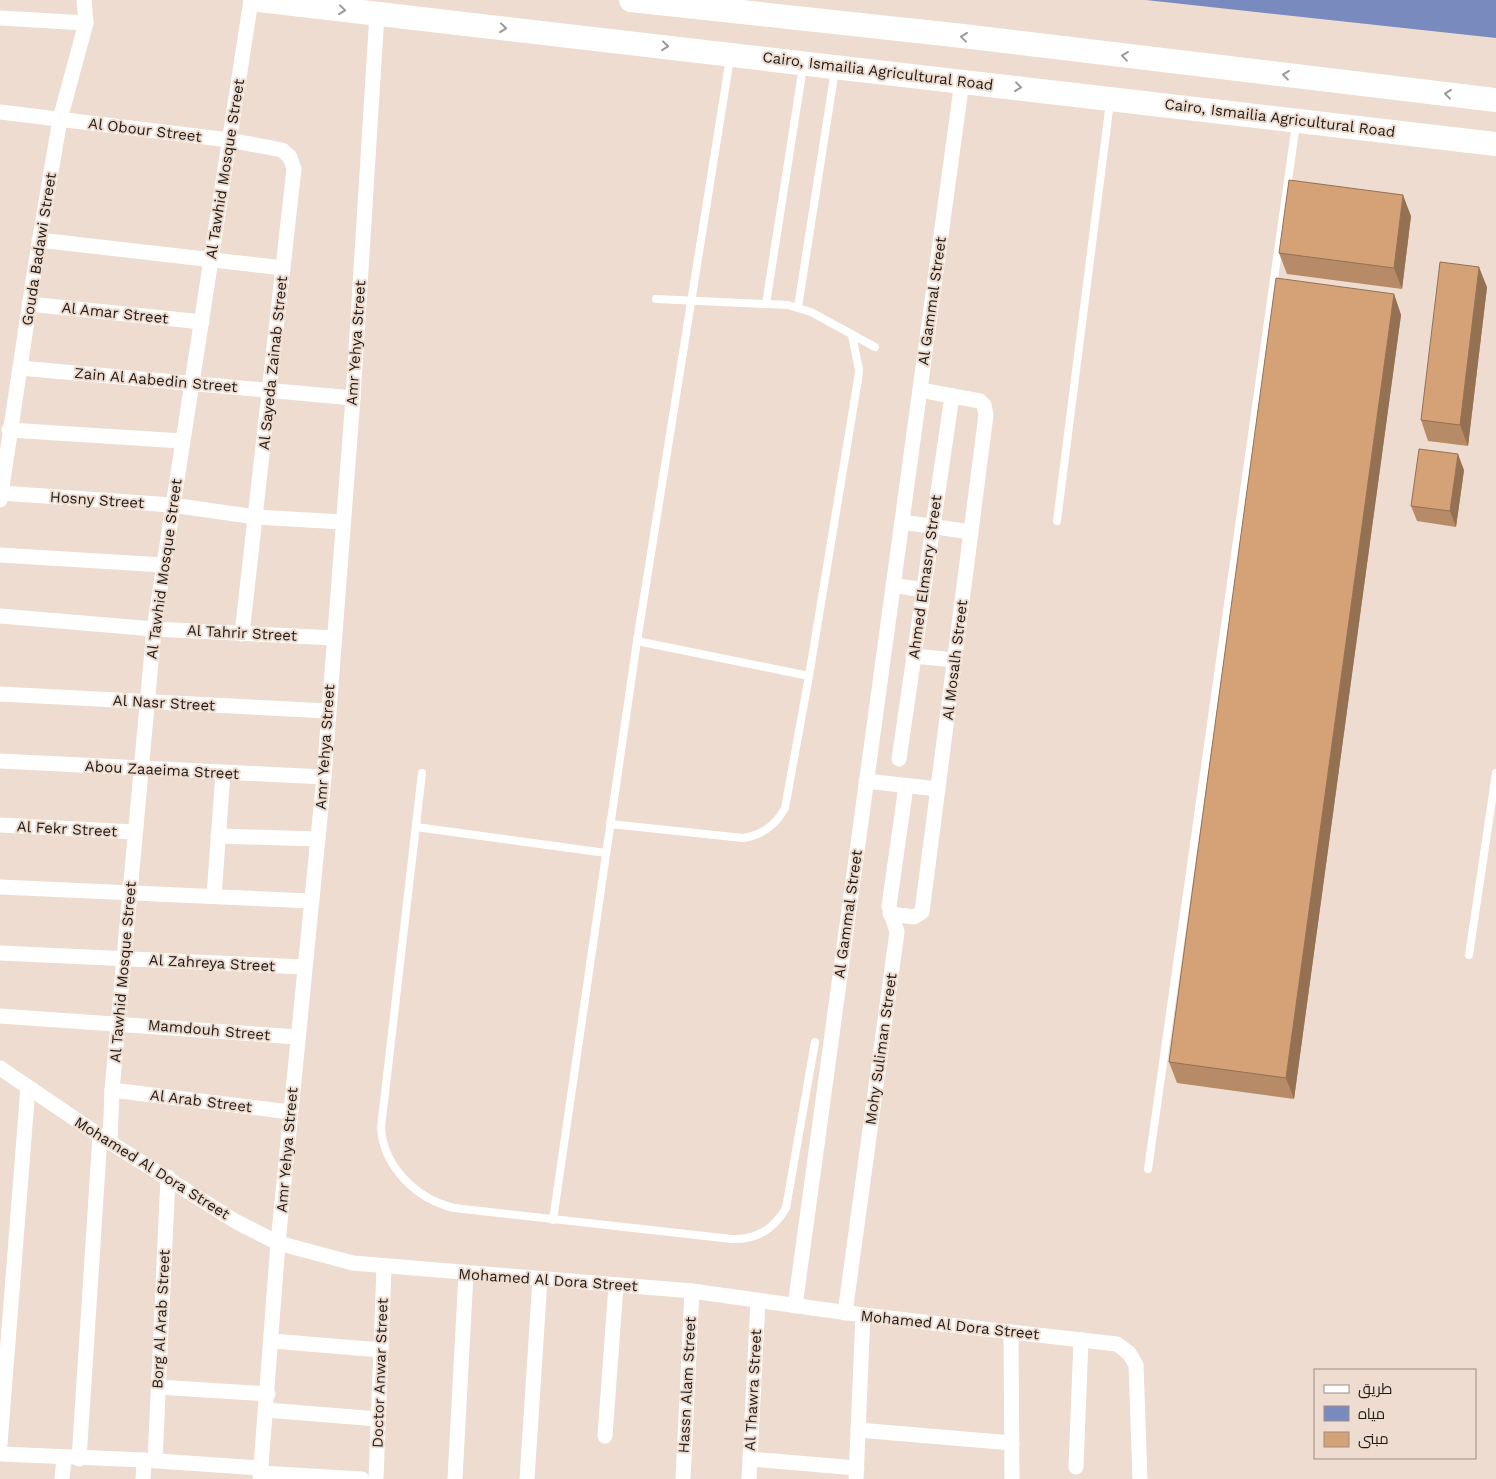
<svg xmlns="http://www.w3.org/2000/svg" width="1496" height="1479" viewBox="0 0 1496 1479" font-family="'Work Sans',Cairo,sans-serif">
  <rect width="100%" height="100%" fill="#eddccf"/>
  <!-- water -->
  <path fill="#798abf" d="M1146 0H1496V38Z"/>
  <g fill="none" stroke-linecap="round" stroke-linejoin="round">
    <!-- service -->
    <g stroke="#fff" stroke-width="8">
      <path d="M656 299 788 305 811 312 875 347"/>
      <path d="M766 304 803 67"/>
      <path d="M798 307 835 70"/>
      <path d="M1057 521 1110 102"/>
      <path d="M637 641 809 676"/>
      <path d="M422 773 381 1128C384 1168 417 1199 454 1208L732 1239C756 1240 774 1229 786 1208L815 1042"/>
      <path d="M610 824 743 838C763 835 776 825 785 808L809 676 858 379 859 370 852 335"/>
      <path d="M416 827 606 853"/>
      <path d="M1469 955 1496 773"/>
      <path d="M1148 1169 1296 124"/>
      <path d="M553 1220 637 641 730 58"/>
    </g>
    <!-- minor -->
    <g stroke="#fff" stroke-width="15">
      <path d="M0 18 86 23"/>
      <path d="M0 112 229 140 282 150 290 157 294 169 242 634"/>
      <path d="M39 240 283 268"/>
      <path d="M29 304 202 322"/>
      <path d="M20 368 353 398"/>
      <path d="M9 430 182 441"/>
      <path d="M1 493 172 505 256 517 342 522"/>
      <path d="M0 500 37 255 60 119 86 23 84 0"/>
      <path d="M902 522 971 532"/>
      <path d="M0 555 163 565"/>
      <path d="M893 585 923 590"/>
      <path d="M0 616 154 629 334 638"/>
      <path d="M913 656 955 660"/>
      <path d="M0 694 328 711"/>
      <path d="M899 759 952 396"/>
      <path d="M0 761 324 777"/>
      <path d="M866 781 938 789"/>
      <path d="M0 825 135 832"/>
      <path d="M218 836 318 839"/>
      <path d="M0 887 310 901"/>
      <path d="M214 896 223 773"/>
      <path d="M890 914 914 917 922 912 986 415 984 405 980 401 920 390"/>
      <path d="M0 953 304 967"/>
      <path d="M0 1016 298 1037"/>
      <path d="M0 1068 100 1136 235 1221 278 1243 353 1263 692 1291 863 1315 1117 1344 1129 1353 1136 1365 1140 1479"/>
      <path d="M112 1090 290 1112"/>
      <path d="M110 1142 112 1090 154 629 251 0"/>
      <path d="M795 1306 962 81"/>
      <path d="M845 1313 897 932 889 906 906 786"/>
      <path d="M1011 1332 1012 1479"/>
      <path d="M272 1341 381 1350"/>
      <path d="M158 1387 268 1394"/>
      <path d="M266 1410 378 1419"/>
      <path d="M858 1430 1012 1443"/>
      <path d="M605 1436 616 1285"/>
      <path d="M0 1444 28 1087"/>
      <path d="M0 1454 144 1460 261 1468"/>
      <path d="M79 1459 100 1136"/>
      <path d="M750 1459 857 1468"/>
      <path d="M155 1461 168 1177"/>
      <path d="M1076 1467 1081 1340"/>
      <path d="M261 1473 362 1479"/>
      <path d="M62 1479 64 1458"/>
      <path d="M143 1479 144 1460"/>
      <path d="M260 1479 278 1243 324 777 353 398 377 14"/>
      <path d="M376 1479 384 1268"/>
      <path d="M455 1479 466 1274"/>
      <path d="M527 1479 540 1279"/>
      <path d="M683 1479 692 1291"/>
      <path d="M749 1479 758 1300"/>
      <path d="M856 1479 863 1315"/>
    </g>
    <!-- primary -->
    <g stroke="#fff" stroke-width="24">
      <path d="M259 0 1496 144"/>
      <path d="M631 0 963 36 1496 100"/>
    </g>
  </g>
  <!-- wall -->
  <g fill="#b78b67">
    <path d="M1411 216 1402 289 1287 274 1279 253Z"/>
    <path d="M1487 287 1468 446 1428 441 1421 420Z"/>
    <path d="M1394 294 1401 315 1294 1099 1177 1083 1169 1062Z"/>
    <path d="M1464 470 1456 527 1417 521 1411 506Z"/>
  </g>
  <!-- shaded-wall -->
  <g fill="#957154">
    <path d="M1403 195 1411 216 1402 289 1394 268Z"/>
    <path d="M1479 267 1487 287 1468 446 1460 425Z"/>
    <path d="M1394 294 1401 315 1294 1099 1286 1078Z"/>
    <path d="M1458 454 1464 470 1456 527 1450 511Z"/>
  </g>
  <!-- building -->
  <g fill="#d5a278" stroke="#957154">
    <path d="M1289 180 1403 195 1394 268 1279 253Z"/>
    <path d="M1440 262 1479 267 1460 425 1421 420Z"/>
    <path d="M1276 278 1394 294 1286 1078 1169 1062Z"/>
    <path d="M1419 449 1458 454 1450 511 1411 506Z"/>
  </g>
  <!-- one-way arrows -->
  <defs><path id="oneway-chevron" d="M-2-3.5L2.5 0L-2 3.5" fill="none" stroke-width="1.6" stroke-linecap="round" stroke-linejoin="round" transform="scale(1.25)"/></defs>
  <g stroke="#9b9896">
    <use href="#oneway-chevron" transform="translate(342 10) rotate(7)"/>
    <use href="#oneway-chevron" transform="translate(503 28) rotate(6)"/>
    <use href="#oneway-chevron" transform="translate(964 37) rotate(-173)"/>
    <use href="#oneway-chevron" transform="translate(665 46) rotate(6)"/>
    <use href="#oneway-chevron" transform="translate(1125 56) rotate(-173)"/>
    <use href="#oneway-chevron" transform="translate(1286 75) rotate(-173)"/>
    <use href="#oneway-chevron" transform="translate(1018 87) rotate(7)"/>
    <use href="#oneway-chevron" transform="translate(1448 94) rotate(-173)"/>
  </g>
  <g text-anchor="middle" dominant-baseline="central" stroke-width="4" stroke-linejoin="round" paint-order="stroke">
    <!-- street labels -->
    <g font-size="15" fill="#201a16" stroke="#eddccf">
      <text transform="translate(878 71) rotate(7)">Cairo, Ismailia Agricultural Road</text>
      <text transform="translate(1280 118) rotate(7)">Cairo, Ismailia Agricultural Road</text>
      <text transform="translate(145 130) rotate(7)">Al Obour Street</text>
      <text transform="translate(225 169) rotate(-81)">Al Tawhid Mosque Street</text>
      <text transform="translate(39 249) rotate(-81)">Gouda Badawi Street</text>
      <text transform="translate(932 301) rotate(-82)">Al Gammal Street</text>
      <text transform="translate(115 313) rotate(6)">Al Amar Street</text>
      <text transform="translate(356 343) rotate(-86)">Amr Yehya Street</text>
      <text transform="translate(273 363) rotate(-84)">Al Sayeda Zainab Street</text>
      <text transform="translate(156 380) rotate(5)">Zain Al Aabedin Street</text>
      <text transform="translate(97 500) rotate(4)">Hosny Street</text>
      <text transform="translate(164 569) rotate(-82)">Al Tawhid Mosque Street</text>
      <text transform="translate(925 577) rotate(-82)">Ahmed Elmasry Street</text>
      <text transform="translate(242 633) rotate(3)">Al Tahrir Street</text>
      <text transform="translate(955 660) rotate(-83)">Al Mosalh Street</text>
      <text transform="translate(164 703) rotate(3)">Al Nasr Street</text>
      <text transform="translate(325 747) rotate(-86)">Amr Yehya Street</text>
      <text transform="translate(162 770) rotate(3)">Abou Zaaeima Street</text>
      <text transform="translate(67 829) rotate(3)">Al Fekr Street</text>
      <text transform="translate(848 914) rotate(-82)">Al Gammal Street</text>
      <text transform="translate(212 963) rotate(3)">Al Zahreya Street</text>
      <text transform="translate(123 972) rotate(-85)">Al Tawhid Mosque Street</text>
      <text transform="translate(209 1030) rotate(5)">Mamdouh Street</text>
      <text transform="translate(881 1049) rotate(-82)">Mohy Suliman Street</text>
      <text transform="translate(201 1101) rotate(7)">Al Arab Street</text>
      <text transform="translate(287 1150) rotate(-85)">Amr Yehya Street</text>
      <text transform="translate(152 1168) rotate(32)">Mohamed Al Dora Street</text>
      <text transform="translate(548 1280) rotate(4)">Mohamed Al Dora Street</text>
      <text transform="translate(161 1319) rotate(-87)">Borg Al Arab Street</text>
      <text transform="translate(950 1325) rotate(6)">Mohamed Al Dora Street</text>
      <text transform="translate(380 1373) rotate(-88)">Doctor Anwar Street</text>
      <text transform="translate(687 1385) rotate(-87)">Hassn Alam Street</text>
      <text transform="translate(753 1390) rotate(-87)">Al Thawra Street</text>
    </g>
  </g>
  <!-- legend -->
  <rect x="1314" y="1369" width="162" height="90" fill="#eddccf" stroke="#9b8e85"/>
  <rect x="1324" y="1385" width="25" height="8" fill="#ffffff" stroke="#9b8e85"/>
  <text x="1358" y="1394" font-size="15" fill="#201a16">طريق</text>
  <rect x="1324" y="1406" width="25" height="15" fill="#798abf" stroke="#9b8e85"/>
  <text x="1358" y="1419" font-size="15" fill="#201a16">مياه</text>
  <rect x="1324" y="1432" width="25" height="15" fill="#d5a278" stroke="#9b8e85"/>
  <text x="1358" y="1444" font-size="15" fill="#201a16">مبنى</text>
</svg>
